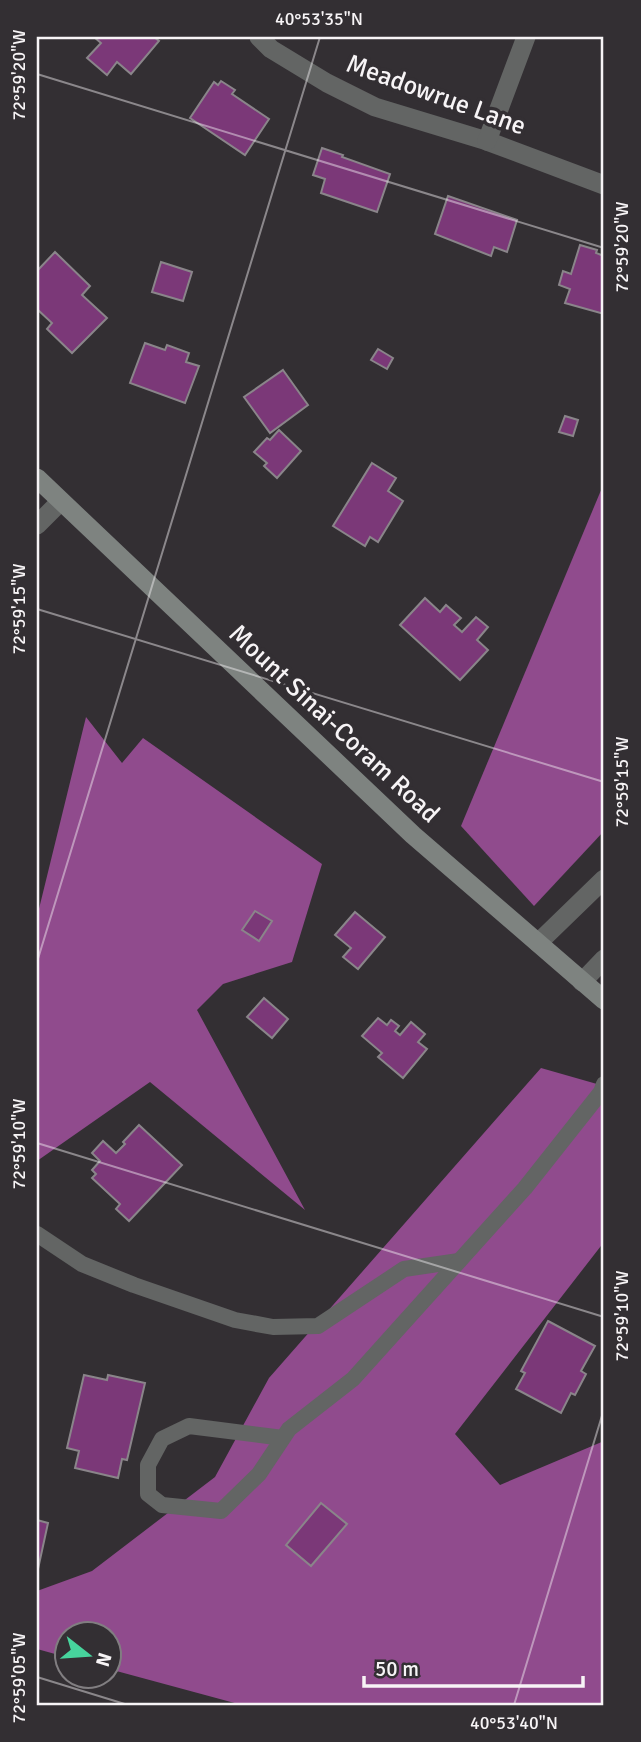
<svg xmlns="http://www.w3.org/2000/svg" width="641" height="1742" viewBox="0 0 641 1742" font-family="Signika,sans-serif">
  <rect width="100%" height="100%" fill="#332f33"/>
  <!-- forest -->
  <g fill="#904b8d">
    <path d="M604 483V831L534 906 461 826Z"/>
    <path d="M86 717 122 763 143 738 322 864 292 962 223 984 197 1010 305 1210 150 1082 37 1161V917Z"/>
    <path d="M541 1068 604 1086V1242L455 1434 500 1485 604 1441V1705H242L109 1669 108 1634H66V1657L37 1649V1591L92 1571 215 1477 269 1378Z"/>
  </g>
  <!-- building -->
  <g fill="#7b3878" stroke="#8a858a" stroke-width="2">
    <path d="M94 37H154L159 41 131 74 117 62 107 75 87 58 101 43Z"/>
    <path d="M221 81 235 90 232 94 269 119 245 155 190 118 214 82 218 85Z"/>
    <path d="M322 148 343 155 342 157 390 174 377 212 321 193 325 179 313 175Z"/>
    <path d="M448 196 517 220 507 252 494 247 491 256 435 234Z"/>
    <path d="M580 245 597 250 596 253 604 256V314L565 303 570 289 559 285 563 271 571 274Z"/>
    <path d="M55 252 90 286 82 295 107 318 72 353 47 329 52 323 37 309V271Z"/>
    <path d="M161 262 192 272 183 301 152 292Z"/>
    <path d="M145 343 165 350 167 345 189 353 186 362 199 366 185 403 130 383Z"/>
    <path d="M378 349 393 358 387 369 371 360Z"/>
    <path d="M283 370 308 405 270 433 244 397Z"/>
    <path d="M565 416 578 420 573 436 559 432Z"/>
    <path d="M279 430 301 451 277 478 264 466 267 463 254 452 267 438 270 440Z"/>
    <path d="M372 463 396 478 388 491 403 501 378 542 370 537 365 546 333 526Z"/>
    <path d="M425 598 440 612 446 605 461 618 454 625 462 632 476 617 488 627 477 640 488 650 460 680 400 625Z"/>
    <path d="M255 911 272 921 259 941 242 930Z"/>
    <path d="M355 912 385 937 358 969 343 957 351 948 335 935Z"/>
    <path d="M264 998 288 1019 272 1038 247 1017Z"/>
    <path d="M378 1018 387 1025 391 1020 399 1026 395 1031 400 1035 411 1022 425 1034 418 1042 427 1049 403 1078 378 1057 382 1053 362 1036Z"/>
    <path d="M139 1125 182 1165 129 1221 116 1209 120 1204 92 1178 96 1174 92 1170 100 1161 92 1153 103 1141 116 1153 125 1144 123 1142Z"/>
    <path d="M548 1321 595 1346 581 1371 586 1374 575 1395 571 1393 561 1413 516 1389 525 1373 521 1371Z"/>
    <path d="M84 1375 107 1380 108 1375 145 1383 127 1460 122 1459 118 1478 75 1468 79 1451 67 1448Z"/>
    <path d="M321 1503 347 1524 311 1566 286 1545Z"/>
    <path d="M37 1520 48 1523 38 1569H37Z"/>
  </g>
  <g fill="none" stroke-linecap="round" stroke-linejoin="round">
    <!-- service -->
    <g stroke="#636564" stroke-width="16">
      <path d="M37 1234 82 1264 134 1285 235 1320 273 1327 318 1326 404 1269 459 1261"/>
      <path d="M283 1438 189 1426 162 1439 148 1465V1494L162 1505 221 1511 259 1474 289 1429 353 1379 525 1188 601 1092 604 1084"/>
    </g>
    <!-- minor -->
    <g stroke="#636564" stroke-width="19">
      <path d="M259 37 271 49 327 83 375 107 487 141 604 185"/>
      <path d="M487 141 526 37"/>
      <path d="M37 525 60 502"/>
      <path d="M538 943 604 879"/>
      <path d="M582 982 604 959"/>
    </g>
    <!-- secondary -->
    <path stroke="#7e8380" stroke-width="19" d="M37 478 413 835 604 1000"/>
  </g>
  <!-- ticks -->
  <path fill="none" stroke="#f7f4f6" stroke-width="2" stroke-opacity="0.45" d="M37 74 604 248M37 609 604 782M37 962 320 37M37 1143 604 1317M37 1677 128 1705M514 1705 604 1409"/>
  <g text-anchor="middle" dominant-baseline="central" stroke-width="7" stroke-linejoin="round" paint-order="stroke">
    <!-- street labels -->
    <g font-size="26" fill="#f7f4f6" stroke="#332f33">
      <text transform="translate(436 95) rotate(20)">Meadowrue Lane</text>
      <text transform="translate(334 724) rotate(43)">Mount Sinai-Coram Road</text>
    </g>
  </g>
  <!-- border -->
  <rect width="641" height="1742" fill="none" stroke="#332f33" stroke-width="77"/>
  <!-- north arrow -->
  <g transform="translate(88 1655) rotate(107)"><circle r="33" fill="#332f33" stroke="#817e81" stroke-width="2"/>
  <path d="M0-5L12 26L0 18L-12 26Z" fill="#47d49d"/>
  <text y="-10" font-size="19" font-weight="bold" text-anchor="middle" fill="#f7f4f6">N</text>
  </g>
  <!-- scale -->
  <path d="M364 1676v10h219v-10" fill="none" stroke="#f7f4f6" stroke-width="3.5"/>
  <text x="375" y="1676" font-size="21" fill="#f7f4f6" stroke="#332f33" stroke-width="5" paint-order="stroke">50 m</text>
  <rect x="38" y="38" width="564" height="1666" fill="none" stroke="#f7f4f6" stroke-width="2.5"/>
  <g font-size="18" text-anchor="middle" fill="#f7f4f6">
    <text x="319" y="25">40°53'35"N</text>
    <text transform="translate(19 75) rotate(-90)" y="6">72°59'20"W</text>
    <text transform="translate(622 247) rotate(-90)" y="6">72°59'20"W</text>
    <text transform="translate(19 609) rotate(-90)" y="6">72°59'15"W</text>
    <text transform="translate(622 782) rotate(-90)" y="6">72°59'15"W</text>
    <text transform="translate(19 1144) rotate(-90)" y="6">72°59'10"W</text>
    <text transform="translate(622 1316) rotate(-90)" y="6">72°59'10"W</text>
    <text transform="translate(19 1678) rotate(-90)" y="6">72°59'05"W</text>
    <text x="514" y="1729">40°53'40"N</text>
  </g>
</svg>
